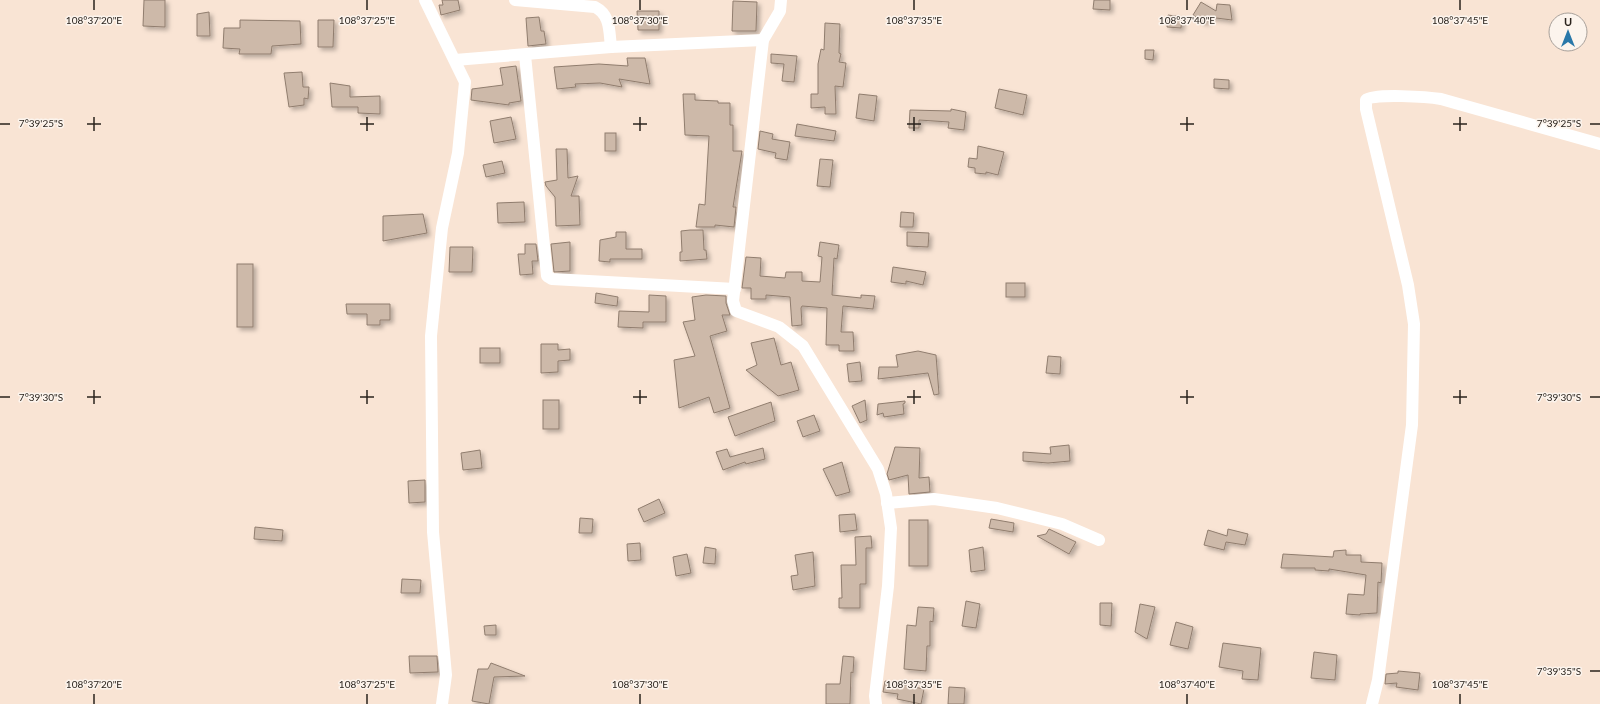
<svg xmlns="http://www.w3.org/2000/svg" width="1600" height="704" viewBox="0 0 1600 704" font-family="Lato,sans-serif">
  <defs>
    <filter id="shadow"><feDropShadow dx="3" dy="3" stdDeviation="2" flood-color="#0004"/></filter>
  </defs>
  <rect width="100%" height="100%" fill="#f9e4d4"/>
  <!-- building -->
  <g fill="#cdb9a9" stroke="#907d6e" filter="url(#shadow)">
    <path d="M144 0H165V27L143 26Z"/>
    <path d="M442 0H458L460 10 441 15 439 5H443Z"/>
    <path d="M1094 0H1110V10L1093 9Z"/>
    <path d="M733 1 757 2 756 31H732Z"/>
    <path d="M1201 2 1216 11 1217 4 1230 5 1232 20 1208 17 1205 23 1193 15Z"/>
    <path d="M637 11H659V30H638Z"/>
    <path d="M209 12 210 36H197V14Z"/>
    <path d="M1168 15 1182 17 1181 28 1167 27Z"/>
    <path d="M539 17 541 31H544L546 44 528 46 526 18Z"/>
    <path d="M240 20 300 21 301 44 272 46 271 54H239L240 49 223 48 224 28H240Z"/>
    <path d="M318 20H334L333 47H318Z"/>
    <path d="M825 23 840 24 839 53 841 54 839 62 846 63 843 87 835 86 836 114H825V107L811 108V94H818V64L821 49 824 50Z"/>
    <path d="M1145 50H1154L1153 60 1145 59Z"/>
    <path d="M771 54 797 56 794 82 782 81 784 64 771 63Z"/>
    <path d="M627 58H645L650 84 619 79 622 87 600 83 575 84 576 87 557 89 554 67 599 64 628 66Z"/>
    <path d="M516 66 521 101 509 103V105L471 100 472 89 503 85 500 68Z"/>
    <path d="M302 72 303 87H309L308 99 304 98V105L289 107 284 73Z"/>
    <path d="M1214 79 1229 80V89L1214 88Z"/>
    <path d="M330 83 350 86V97L380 96V114L358 113V107H332Z"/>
    <path d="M999 89 1027 95 1023 115 995 108Z"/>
    <path d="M683 94H695V100L718 101V103H730V125H733V151H742L733 207H736L734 227 715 225V227H696L699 204 705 205 709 136 685 135Z"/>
    <path d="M859 94 877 96 874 121 856 118Z"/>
    <path d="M951 109 966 112 964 130 948 128 949 122 919 120V128H909L910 110 951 111Z"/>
    <path d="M511 117 516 139 494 143 490 121Z"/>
    <path d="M797 124 836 131 834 141 795 136Z"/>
    <path d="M760 131 773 134 772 139 790 142 787 160 775 158 776 153 758 149Z"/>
    <rect x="605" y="133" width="11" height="18"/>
    <path d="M978 146 1004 152 998 175 986 172V174L975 173V168L968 167 969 158 977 159Z"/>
    <path d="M556 149H567L568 178 578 176 571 196H579L580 225 556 226 555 197 546 186 545 182 557 180Z"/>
    <path d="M820 159 833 160 830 187 817 186Z"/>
    <path d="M502 161 505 173 486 177 483 165Z"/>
    <path d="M524 202 525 222 498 223 497 203Z"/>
    <path d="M901 212 914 213 913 227H900Z"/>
    <path d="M423 214 427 233 383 241V216Z"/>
    <path d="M690 230H703L704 250H706L707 259 680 261V252H682L681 231Z"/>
    <path d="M616 232H626V249H642V259H610V262L599 261 600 240 616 237Z"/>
    <path d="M907 232 929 233 928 247 907 246Z"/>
    <path d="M570 242V271L554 272 551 244Z"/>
    <path d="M820 242 839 245 837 259 834 258 832 295 861 298V295L875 296 873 309 843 306 841 332H853L854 351H839V345H826L827 308 802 306 801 308 802 325 792 326 790 297 766 295V299H751V288H742L746 257 761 258 760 276 785 278 786 272H802V281L820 282 822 257 818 256Z"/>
    <path d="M525 244H536L538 261H532L533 274 520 275 518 254H525Z"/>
    <path d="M450 247H473L472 272H449Z"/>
    <rect x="237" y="264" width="16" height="63"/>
    <path d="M893 267 926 272 923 285 906 281V284L891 282Z"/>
    <rect x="1006" y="283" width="19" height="14"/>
    <path d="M596 293 618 297 617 306 595 303Z"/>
    <path d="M649 295 666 296V322H643V328L618 327 619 311 649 312Z"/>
    <path d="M706 295 726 296V303L730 315H722L727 331 710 336 730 408 714 413 709 397 679 408 674 360 695 356 683 322 695 320 692 297Z"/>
    <path d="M346 304H390V320H380V325H367V314H347Z"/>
    <path d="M774 338 781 365 791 362 799 390 778 396 746 370 757 365 751 343Z"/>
    <path d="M541 344H558V350L570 349V360L558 361V372L541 373Z"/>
    <rect x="480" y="348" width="20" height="15"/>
    <path d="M918 351 936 355 939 394 934 395 928 373 878 379 879 367H898L896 355Z"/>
    <path d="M1048 356 1061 357 1060 374 1046 373Z"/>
    <path d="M860 362 862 381 849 382 847 364Z"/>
    <rect x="543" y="400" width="16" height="29"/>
    <path d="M865 400 867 420 860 423 852 406Z"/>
    <path d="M905 401V403L903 404 904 414 884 417 883 413 877 415 878 404Z"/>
    <path d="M771 402 775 421 735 436 728 417Z"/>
    <path d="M814 415 820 431 803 437 797 421Z"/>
    <path d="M1069 445 1070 461 1048 463 1023 461V452L1051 454 1050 447Z"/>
    <path d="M895 447 920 448 919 478 929 477 930 492 909 494 908 475 889 480 887 474Z"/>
    <path d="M763 448 765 459 746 464 745 462 723 470 716 452 727 449 730 457Z"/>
    <path d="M480 450 482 468 463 470 461 453Z"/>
    <path d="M842 462 850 492 836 496 823 469Z"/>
    <path d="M425 480V502L409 503 408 481Z"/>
    <path d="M659 499 665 513 644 522 638 509Z"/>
    <path d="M855 514 857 530 840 532 839 515Z"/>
    <path d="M580 518 593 519 592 533H579Z"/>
    <path d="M991 519 1014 523 1013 532 989 528Z"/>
    <rect x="909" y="520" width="19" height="46"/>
    <path d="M255 527 283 530 282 541 254 539Z"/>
    <path d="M1049 529 1076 542 1069 554 1037 536 1046 534Z"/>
    <path d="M1228 529 1248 534 1245 545 1226 542 1224 550 1204 545 1208 530 1227 536Z"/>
    <path d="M871 536 872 548H866V584H860V608H839V598H842L841 565H856L855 537Z"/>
    <path d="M640 543 641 560 628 561 627 544Z"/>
    <path d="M705 547 716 549 715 564 703 563Z"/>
    <path d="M983 547 985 570 971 572 969 550Z"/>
    <path d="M1346 550V555H1361V562L1382 563 1381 583 1378 582 1377 613 1360 614V615L1346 614 1348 594 1364 595 1366 575 1329 569V571L1315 570V568H1281L1283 554 1333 557 1334 551Z"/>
    <path d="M813 552 815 586 793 590 791 576 798 575 795 555Z"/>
    <path d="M687 554 691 573 676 576 673 557Z"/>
    <path d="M402 579 421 580 420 593H401Z"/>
    <path d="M966 601 980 604 976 628 962 626Z"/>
    <path d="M1100 603H1112L1111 626 1100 625Z"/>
    <path d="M1140 604 1155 607 1147 639 1135 632Z"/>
    <path d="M918 607 934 608 933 622 930 621V646H927L926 671 904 669 907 625 916 626Z"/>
    <path d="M1176 622 1193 627 1188 649 1170 645Z"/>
    <path d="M496 625V635H485L484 626Z"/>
    <path d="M1223 643 1261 648 1258 680 1242 679 1243 671 1219 667Z"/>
    <path d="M1314 652 1337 655 1335 680 1311 678Z"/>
    <path d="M409 656H437L438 672 410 673Z"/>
    <path d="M843 656 854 657 853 673 851 672 850 704H826V684H840Z"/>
    <path d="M491 663 525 676 494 677 489 704 472 701 478 669H488Z"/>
    <path d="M1398 671 1420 673 1418 690 1396 687 1397 683 1385 684 1386 674 1398 673Z"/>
    <path d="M885 681 924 689 921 704 897 699 898 694 883 692Z"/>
    <path d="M949 687 965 688 964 704H948Z"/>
  </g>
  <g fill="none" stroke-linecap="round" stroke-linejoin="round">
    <!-- minor -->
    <g stroke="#fff" stroke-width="12">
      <path d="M425 0 465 82 458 153 442 228 431 336 433 532 446 675 442 704"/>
      <path d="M515 0 595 7C611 15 609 32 611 47"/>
      <path d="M781 0 780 11 763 40 733 301 736 311 779 327 803 346 878 469 886 494 891 528 888 586 875 696 876 704"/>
      <path d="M525 55 547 276 552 279 735 289"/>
      <path d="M455 60 611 47 763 40"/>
      <path d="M887 503 934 499 997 508 1062 524 1099 540"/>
      <path d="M1372 704 1378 680 1412 425 1414 324 1408 285 1366 109V100C1373 93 1429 97 1441 99L1600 144"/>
    </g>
  </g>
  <!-- ticks -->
  <path fill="none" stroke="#2a231d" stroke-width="1.5" d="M94 0V10M367 0V10M640 0V10M914 0V10M1187 0V10M1460 0V10M94 117V131M367 117V131M640 117V131M914 117V131M1187 117V131M1460 117V131M0 124H10M87 124H101M360 124H374M633 124H647M907 124H921M1180 124H1194M1453 124H1467M1590 124H1600M94 390V404M367 390V404M640 390V404M914 390V404M1187 390V404M1460 390V404M0 397H10M87 397H101M360 397H374M633 397H647M907 397H921M1180 397H1194M1453 397H1467M1590 397H1600M1590 671H1600M94 694V704M367 694V704M640 694V704M914 694V704M1187 694V704M1460 694V704"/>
  <g font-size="10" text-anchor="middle" fill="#2a231d" stroke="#fcf4ed" stroke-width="3" stroke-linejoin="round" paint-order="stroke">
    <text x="94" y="24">108°37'20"E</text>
    <text x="367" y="24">108°37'25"E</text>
    <text x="640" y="24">108°37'30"E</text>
    <text x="914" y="24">108°37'35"E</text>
    <text x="1187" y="24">108°37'40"E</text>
    <text x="1460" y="24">108°37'45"E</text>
    <text x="41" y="127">7°39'25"S</text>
    <text x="1559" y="127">7°39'25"S</text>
    <text x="41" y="401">7°39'30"S</text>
    <text x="1559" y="401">7°39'30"S</text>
    <text x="1559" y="675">7°39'35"S</text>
    <text x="94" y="688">108°37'20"E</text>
    <text x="367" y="688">108°37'25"E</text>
    <text x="640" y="688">108°37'30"E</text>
    <text x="914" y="688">108°37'35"E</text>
    <text x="1187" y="688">108°37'40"E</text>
    <text x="1460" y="688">108°37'45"E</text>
  </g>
  <!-- north arrow -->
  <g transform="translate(1568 32)"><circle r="19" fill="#fcf4ed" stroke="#a8a09a"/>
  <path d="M0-3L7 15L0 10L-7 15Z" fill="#2978a9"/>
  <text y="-6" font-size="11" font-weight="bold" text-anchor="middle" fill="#2a231d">U</text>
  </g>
</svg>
